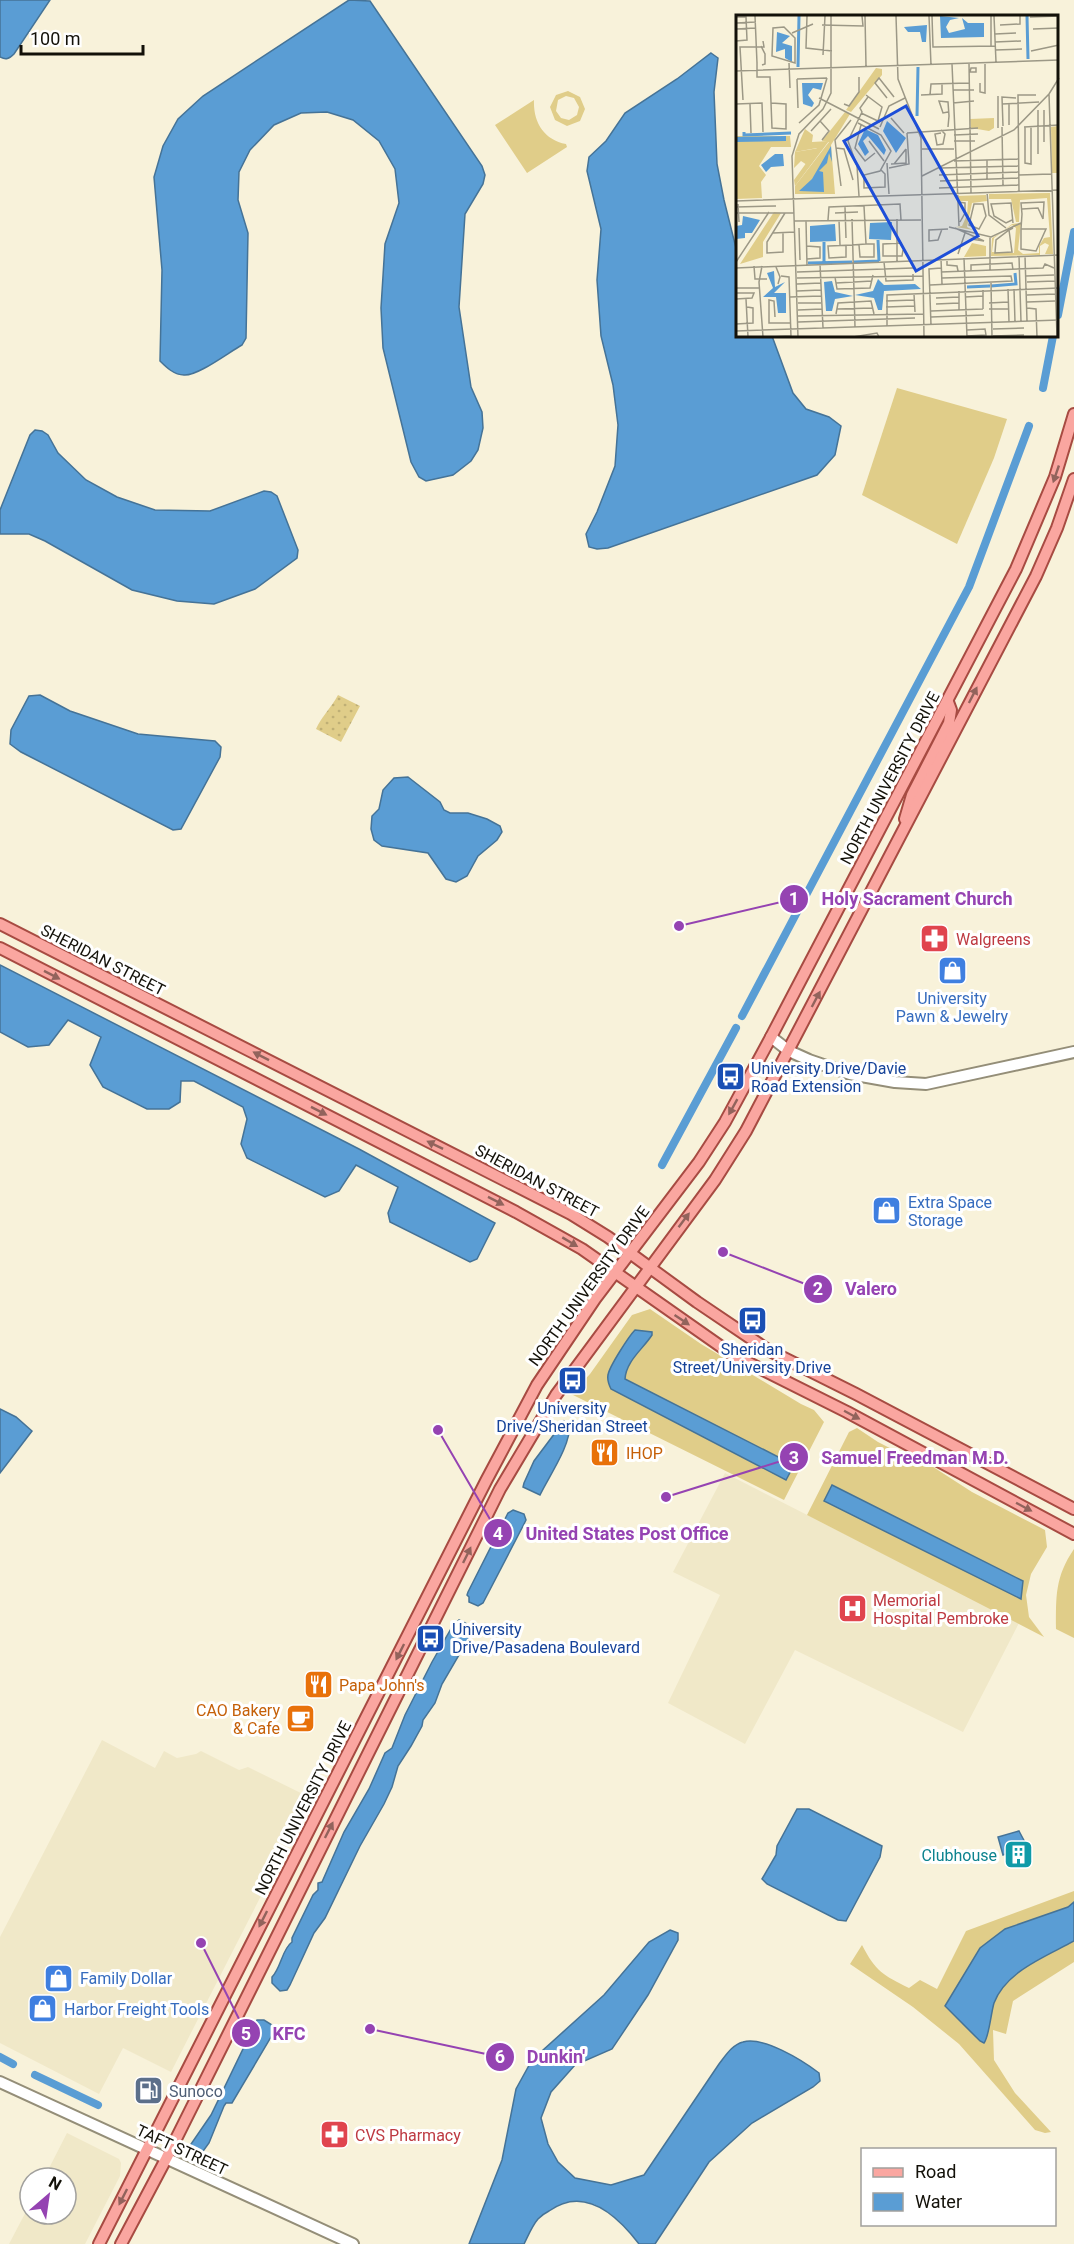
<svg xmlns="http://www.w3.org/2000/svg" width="1074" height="2244" viewBox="0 0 1074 2244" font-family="Roboto,sans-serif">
  <defs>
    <pattern id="park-dots" width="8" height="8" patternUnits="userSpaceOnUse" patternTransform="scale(1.5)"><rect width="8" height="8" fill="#e0cd89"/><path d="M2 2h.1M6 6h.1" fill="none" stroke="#bfaf75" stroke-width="1.8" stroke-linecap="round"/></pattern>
  </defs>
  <rect width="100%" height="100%" fill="#f8f2da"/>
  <!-- built -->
  <g fill="#f0e8c8">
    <path d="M725 1473 1019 1623 963 1732 795 1650 745 1744 668 1703 720 1595 673 1572Z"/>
    <path d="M102 1740 155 1768 164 1751 177 1758 196 1754 201 1751 239 1770 248 1767 311 1798 171 2072 123 2048 99 2094 0 2043V1937Z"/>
    <path d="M67 2133 119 2159 121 2163 120 2176 85 2244H9L30 2204V2214H66V2178H44Z"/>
  </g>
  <!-- grass -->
  <g fill="#e0cd89" fill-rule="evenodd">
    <path d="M568 91 580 97 585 109 580 121 567 126 555 120 550 107 556 95ZM566 96 574 98 579 107 577 115 569 120 561 118 556 111 558 100Z"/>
    <path d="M534 100C533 122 544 140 566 144L567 147 527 173 495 125Z"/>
    <path d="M897 388 1007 419 994 458 957 544 862 495Z"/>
    <path d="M650 1309 701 1344 801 1404 814 1410 824 1422 784 1500 571 1394 590 1374 632 1315Z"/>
    <path d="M857 1428 878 1442 915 1461 927 1463 972 1492 1045 1530 1047 1547 1031 1574 1026 1595 1029 1617 1044 1637 807 1515 849 1432Z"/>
    <path d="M1074 1549V1638L1056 1629C1056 1596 1055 1577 1074 1549Z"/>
    <path d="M1074 1891V1962L1013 2001 1006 2034 993 2030 994 2060 1015 2093 1051 2132 1045 2133 1035 2130 959 2044 913 2007 850 1964 862 1945C876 1972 883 1975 909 1988L920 1980 937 1989 966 1931Z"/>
  </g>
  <!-- park -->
  <path fill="url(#park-dots)" d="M338 695 360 706 341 742 316 729C322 716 331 708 338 695Z"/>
  <!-- water -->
  <g fill="#5a9dd4" stroke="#457397" stroke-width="1.5">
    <path d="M0 0H50L14 54C9 59 6 60 0 57Z"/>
    <path d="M349 0 370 1 482 166 485 175 483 184 465 214 459 307 471 387 482 412 483 428 478 450 471 461 453 475 426 481 419 477 411 462 383 348 381 308 385 244 399 203 395 169 379 141 353 120 327 112 301 113 274 125 250 150 239 172 238 200 248 233 246 338 242 345C229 352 198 376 184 375 174 375 166 367 160 361L162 270 154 177 163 146 178 119 203 96Z"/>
    <path d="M711 53 718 58 714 92 717 164 724 200 738 256V336H772L793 393 806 409 829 417 841 426 835 455 817 475 608 548 597 549 589 547 586 534 597 512 615 466 618 425 613 385 601 336 597 280 601 229 587 171 589 157 606 141 625 113 677 79Z"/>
    <path d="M35 430 42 431 48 435 58 453 86 480 117 497 155 510 210 511 264 491 271 492 277 496 298 550 297 558 255 589 214 604 177 601 132 590 45 541 29 534H0V510L30 435Z"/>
    <path d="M40 695 70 711 138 734 215 741 221 747 220 757 181 829 173 830 21 752 10 744 11 730 29 696Z"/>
    <path d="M408 777 440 802 444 810 450 813H468L487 819 500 826 502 832 497 840 478 856 467 876 456 882 446 879 428 853 382 846 374 840 371 829 372 816 379 809 383 790 394 778Z"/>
    <path d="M0 965 359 1149 495 1223 477 1259 470 1262 390 1222 388 1213 398 1187 356 1165 339 1191 325 1197 247 1158 241 1144 247 1119 243 1107 194 1081H181L180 1102 169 1109H147L103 1087 90 1065 101 1037 68 1020 49 1045 28 1047 0 1032Z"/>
    <path d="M635 1330 652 1332V1335C643 1349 626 1361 625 1379L794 1465 786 1480 611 1389C609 1385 607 1380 608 1375 609 1367 629 1336 635 1330Z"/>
    <path d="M0 1409 16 1417 32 1431 0 1473Z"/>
    <path d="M564 1421 569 1426C572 1443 548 1478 540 1495L523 1487 524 1483 534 1461Z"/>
    <path d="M832 1485 1023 1581 1021 1599 824 1501Z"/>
    <path d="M513 1510 524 1514 526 1520 523 1526 483 1603 478 1606 469 1602V1597L467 1595 468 1592 508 1513Z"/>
    <path d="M459 1620 467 1624V1627L473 1631 442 1684 435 1703 423 1720 422 1726 411 1746 398 1766 392 1787 384 1804 360 1846 325 1918 314 1933 290 1985 287 1990 280 1991 272 1983V1977C281 1968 282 1949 292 1942V1938L313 1895 318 1890V1883L322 1882 344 1832 369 1789 385 1753 392 1748 405 1715 432 1662 452 1627Z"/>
    <path d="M797 1809H809L882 1846 880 1857 846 1921 838 1920 767 1884 762 1879 776 1855 777 1846Z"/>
    <path d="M1019 1831 1027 1846 1003 1855 998 1837Z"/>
    <path d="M1074 1902V1941C1047 1956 1006 1971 994 2003 991 2013 989 2037 984 2043L980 2041 945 2006 980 1948 1005 1929 1068 1907Z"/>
    <path d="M670 1930 678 1933V1940L648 1995 612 2049 575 2065 551 2092 541 2118 548 2144 558 2162 575 2178 611 2185 644 2175 719 2064C726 2055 732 2045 743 2042 763 2036 802 2060 819 2073L820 2081 813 2087 752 2123 709 2162 655 2244H639C617 2215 585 2185 549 2211 545 2213 541 2216 538 2219 532 2226 528 2236 524 2244H469L502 2160 516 2089 532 2060 604 1995 649 1942Z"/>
    <path d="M257 2020H264L272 2025 274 2032 232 2103H226L224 2106 209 2143 201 2154 190 2147 191 2144 211 2115Z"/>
  </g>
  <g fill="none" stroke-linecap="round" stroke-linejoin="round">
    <!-- canal -->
    <g stroke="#5a9dd4" stroke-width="8">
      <path d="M1058 315 1074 232"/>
      <path d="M1043 388 1053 336"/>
      <path d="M742 1016 969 587 1029 426"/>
      <path d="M662 1165 736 1028"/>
      <path d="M0 2057 13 2064"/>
      <path d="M35 2075 98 2105"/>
    </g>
    <defs>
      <g id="secondary">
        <path d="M771 1037 789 1051 809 1060 850 1074 895 1082 926 1084 1074 1052"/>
        <path d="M0 2082 353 2244"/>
      </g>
      <g id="primary">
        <path d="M905 819 912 795 949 723 951 710 948 702"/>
        <path d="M0 924 571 1214 608 1237 697 1302 768 1350 856 1394 1074 1509"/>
        <path d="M0 948 516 1212 582 1249 733 1355 847 1412 1074 1534"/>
        <path d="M99 2244 486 1481 537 1385 595 1299 699 1162 725 1122 771 1037 1016 569 1055 477 1074 414"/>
        <path d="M121 2244 166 2159 500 1489 556 1395 715 1180 746 1131 1036 576 1057 528 1074 479"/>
      </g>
    </defs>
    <!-- secondary casing -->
    <use href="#secondary" stroke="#948e78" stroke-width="14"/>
    <!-- primary casing -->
    <use href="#primary" stroke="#a74b42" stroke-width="14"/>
    <!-- secondary -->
    <use href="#secondary" stroke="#fff" stroke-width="10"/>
    <!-- primary -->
    <use href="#primary" stroke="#faa6a0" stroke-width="10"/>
  </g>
  <!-- one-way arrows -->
  <defs><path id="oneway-solid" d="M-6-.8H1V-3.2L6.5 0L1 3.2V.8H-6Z" transform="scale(1.5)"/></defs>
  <g fill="#92635c">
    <use href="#oneway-solid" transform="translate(1056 474) rotate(109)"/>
    <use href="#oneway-solid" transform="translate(973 695) rotate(-63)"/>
    <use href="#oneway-solid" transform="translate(52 975) rotate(27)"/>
    <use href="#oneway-solid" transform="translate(816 999) rotate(-62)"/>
    <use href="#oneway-solid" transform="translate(261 1056) rotate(-153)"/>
    <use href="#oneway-solid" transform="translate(733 1107) rotate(119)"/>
    <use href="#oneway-solid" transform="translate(319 1111) rotate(27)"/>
    <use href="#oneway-solid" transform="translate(435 1145) rotate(-154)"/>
    <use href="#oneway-solid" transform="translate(496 1201) rotate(27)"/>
    <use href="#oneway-solid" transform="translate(684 1220) rotate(-53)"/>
    <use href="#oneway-solid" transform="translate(570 1242) rotate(31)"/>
    <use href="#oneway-solid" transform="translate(682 1320) rotate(34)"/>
    <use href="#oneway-solid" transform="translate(852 1415) rotate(28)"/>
    <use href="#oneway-solid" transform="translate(1024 1507) rotate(28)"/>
    <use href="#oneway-solid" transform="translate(467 1555) rotate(-64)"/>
    <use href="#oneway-solid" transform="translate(400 1652) rotate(117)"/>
    <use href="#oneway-solid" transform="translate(329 1830) rotate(-63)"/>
    <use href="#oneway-solid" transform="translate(263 1919) rotate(117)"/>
    <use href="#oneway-solid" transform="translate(123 2197) rotate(117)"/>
  </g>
  <!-- icons -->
  <defs>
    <symbol id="pharmacy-square" viewBox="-11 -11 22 22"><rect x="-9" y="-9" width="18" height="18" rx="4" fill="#e0444e" stroke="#fff"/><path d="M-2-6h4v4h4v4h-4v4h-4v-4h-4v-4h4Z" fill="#fff"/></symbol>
    <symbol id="shop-square" viewBox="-11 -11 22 22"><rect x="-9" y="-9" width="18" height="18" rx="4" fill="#3f7fe0" stroke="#fff"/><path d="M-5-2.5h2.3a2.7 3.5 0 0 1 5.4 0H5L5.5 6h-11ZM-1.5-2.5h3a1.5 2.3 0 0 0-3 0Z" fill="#fff"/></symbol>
    <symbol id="bus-square" viewBox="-11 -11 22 22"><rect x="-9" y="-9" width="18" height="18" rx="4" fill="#1a4fb4" stroke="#fff"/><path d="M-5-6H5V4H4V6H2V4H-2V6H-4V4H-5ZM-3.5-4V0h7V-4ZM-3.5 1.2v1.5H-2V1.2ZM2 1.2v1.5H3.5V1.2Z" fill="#fff"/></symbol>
    <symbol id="restaurant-square" viewBox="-11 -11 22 22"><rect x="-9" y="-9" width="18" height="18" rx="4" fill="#e8710a" stroke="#fff"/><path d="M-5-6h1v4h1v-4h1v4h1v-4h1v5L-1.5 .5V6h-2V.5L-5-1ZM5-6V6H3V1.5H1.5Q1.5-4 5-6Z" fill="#fff"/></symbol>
    <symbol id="hospital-square" viewBox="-11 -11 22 22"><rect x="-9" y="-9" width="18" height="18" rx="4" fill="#e0444e" stroke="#fff"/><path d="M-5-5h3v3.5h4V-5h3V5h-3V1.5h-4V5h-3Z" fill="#fff"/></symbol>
    <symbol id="cafe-square" viewBox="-11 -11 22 22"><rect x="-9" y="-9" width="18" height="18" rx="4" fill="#e8710a" stroke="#fff"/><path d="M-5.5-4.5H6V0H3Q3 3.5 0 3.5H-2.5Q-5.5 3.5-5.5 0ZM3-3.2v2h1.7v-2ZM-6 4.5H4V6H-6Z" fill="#fff"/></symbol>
    <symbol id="building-square" viewBox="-11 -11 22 22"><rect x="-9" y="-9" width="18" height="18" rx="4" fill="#0f9aa8" stroke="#fff"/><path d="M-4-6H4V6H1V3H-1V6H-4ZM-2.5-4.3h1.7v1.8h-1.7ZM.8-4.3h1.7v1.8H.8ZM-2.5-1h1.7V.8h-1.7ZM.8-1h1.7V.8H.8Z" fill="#fff"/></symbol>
    <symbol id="fuel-square" viewBox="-11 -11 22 22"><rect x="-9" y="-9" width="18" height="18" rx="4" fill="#5c6f8a" stroke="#fff"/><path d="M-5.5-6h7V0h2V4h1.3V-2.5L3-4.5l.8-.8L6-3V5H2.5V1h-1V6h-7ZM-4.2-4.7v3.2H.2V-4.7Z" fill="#fff"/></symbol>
  </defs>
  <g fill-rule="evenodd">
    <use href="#pharmacy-square" x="918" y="922" width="33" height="33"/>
    <use href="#shop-square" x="936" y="954" width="33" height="33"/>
    <use href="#bus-square" x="714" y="1060" width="33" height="33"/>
    <use href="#shop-square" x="870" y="1194" width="33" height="33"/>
    <use href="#bus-square" x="736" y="1304" width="33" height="33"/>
    <use href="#bus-square" x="556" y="1364" width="33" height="33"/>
    <use href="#restaurant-square" x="588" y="1436" width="33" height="33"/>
    <use href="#hospital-square" x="836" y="1592" width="33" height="33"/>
    <use href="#bus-square" x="414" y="1622" width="33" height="33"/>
    <use href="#restaurant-square" x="302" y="1668" width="33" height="33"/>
    <use href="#cafe-square" x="284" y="1702" width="33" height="33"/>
    <use href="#building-square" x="1002" y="1838" width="33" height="33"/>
    <use href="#shop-square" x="42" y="1962" width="33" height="33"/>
    <use href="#shop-square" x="26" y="1992" width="33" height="33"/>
    <use href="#fuel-square" x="132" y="2074" width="33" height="33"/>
    <use href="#pharmacy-square" x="318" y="2118" width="33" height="33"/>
  </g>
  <g text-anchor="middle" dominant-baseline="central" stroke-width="6" stroke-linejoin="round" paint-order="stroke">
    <!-- street labels -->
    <g font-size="16" fill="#131109" stroke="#fff">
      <text transform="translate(890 778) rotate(-62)">NORTH UNIVERSITY DRIVE</text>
      <text transform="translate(103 960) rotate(27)">SHERIDAN STREET</text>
      <text transform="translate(537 1181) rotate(28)">SHERIDAN STREET</text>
      <text transform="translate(589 1286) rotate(-54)">NORTH UNIVERSITY DRIVE</text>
      <text transform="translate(303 1808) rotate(-63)">NORTH UNIVERSITY DRIVE</text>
      <text transform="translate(182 2150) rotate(25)">TAFT STREET</text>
    </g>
    <!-- health labels -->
    <g font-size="16" fill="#be3a42" stroke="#fff" text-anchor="start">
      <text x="956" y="939">Walgreens</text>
      <text x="873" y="1600">Memorial<tspan x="873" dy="18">Hospital Pembroke</tspan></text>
      <text x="355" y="2135">CVS Pharmacy</text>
    </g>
    <!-- shop labels -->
    <g font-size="16" fill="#366cbe" stroke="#fff" text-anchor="start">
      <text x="952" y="998" text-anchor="middle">University<tspan x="952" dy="18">Pawn &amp; Jewelry</tspan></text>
      <text x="908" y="1202">Extra Space<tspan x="908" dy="18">Storage</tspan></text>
      <text x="80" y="1978">Family Dollar</text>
      <text x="64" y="2009">Harbor Freight Tools</text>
    </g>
    <!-- transit labels -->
    <g font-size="16" fill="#164399" stroke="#fff" text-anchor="start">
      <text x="751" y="1068">University Drive/Davie<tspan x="751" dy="18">Road Extension</tspan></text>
      <text x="752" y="1349" text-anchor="middle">Sheridan<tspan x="752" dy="18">Street/University Drive</tspan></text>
      <text x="572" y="1408" text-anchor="middle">University<tspan x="572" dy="18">Drive/Sheridan Street</tspan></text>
      <text x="452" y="1629">University<tspan x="452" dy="18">Drive/Pasadena Boulevard</tspan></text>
    </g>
    <!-- food labels -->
    <g font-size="16" fill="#c56008" stroke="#fff" text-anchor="start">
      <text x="626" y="1453">IHOP</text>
      <text x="339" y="1685">Papa John's</text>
      <text x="280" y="1710" text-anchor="end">CAO Bakery<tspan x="280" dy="18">&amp; Cafe</tspan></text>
    </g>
    <!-- culture labels -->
    <g font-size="16" fill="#0d838f" stroke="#fff" text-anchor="end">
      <text x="997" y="1855">Clubhouse</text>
    </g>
    <!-- service labels -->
    <g font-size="16" fill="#4e5e75" stroke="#fff" text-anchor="start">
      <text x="169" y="2091">Sunoco</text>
    </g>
  </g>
  <!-- overview -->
  <g transform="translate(736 15)">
    <rect width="322" height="322" fill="#f8f2da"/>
    <path d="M69 114 77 120 76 127 93 126 59 171 58 165 81 133 59 137ZM314 178 317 239H309L313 230 309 228 304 231V240L255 241 256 223 265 218 258 223 256 237 278 238 280 213 276 210 266 217 276 209 285 208 282 235 287 239 303 238V231L308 223 314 222 311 183 284 185 283 207H280L275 184H253V179ZM250 180 251 186 236 188 231 212 237 215 220 212 226 211 231 200 232 186H222L220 181ZM236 228 250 231V241L228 242Z" fill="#e0cd89"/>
    <path d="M83 133 71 150 65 146 58 153 59 137Z" fill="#e0cd89"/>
    <path d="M322 111V158H316L315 112Z" fill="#e0cd89"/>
    <path d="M140 53 146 54V60L115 97 110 95ZM109 97 114 99 95 130 99 179H59V171L93 127 86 126ZM258 103V113L253 116 235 113 234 104ZM0 121H54L55 132H35L23 151 30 160 25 167 26 183 0 184ZM38 197 45 198 27 227V242L4 249Z" fill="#e0cd89"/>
    <path d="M204 1 223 3 214 5 210 12 213 18 229 14 226 3 232 8H248V22L205 23ZM191 10 190 27H186L184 17H172L168 12ZM41 17 54 21 46 28 56 31V47L49 43V34L40 37ZM87 68 85 75 77 73 72 80 78 88 76 92 67 89 66 68ZM151 106 170 123 160 138 147 116ZM129 114 142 120 150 135 148 140 132 121 127 126 133 137 129 141 122 129ZM50 121V126L0 127V122ZM95 131 96 147 93 138 91 148 83 156 87 157 88 177 63 176 76 164ZM39 139H47L48 151 35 152 30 157 25 150ZM7 201 24 205 16 218H9V223L0 224V211L6 210ZM156 207 155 225 133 224 134 208ZM99 209 100 226 74 227V211ZM38 256 39 272 49 267 38 278H50V298H42L40 282H27L37 273 31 258ZM142 264 148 270 179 269 185 274 148 276 146 295H142L138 283 119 280 137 276ZM96 266 99 277 117 281 99 284 96 296H90L88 267Z" fill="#5a9dd4"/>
    <path fill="none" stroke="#5a9dd4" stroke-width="3" d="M291 1 292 44M62 52 63 1M181 101 182 52M8 117V120L55 118M142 225 143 246M88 227V247M118 247 143 246M72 248 116 247M255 271 280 269 279 258M231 272 254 271"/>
    <path fill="none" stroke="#9c9886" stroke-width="1.5" d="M19 1 21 48M71 1 70 33 96 36M129 1 130 51M160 1 162 64 185 123 188 322M193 1 195 50M196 1 197 32 259 31M255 1V31M258 1 260 47M0 2H10L11 25 0 26M294 2 323 1M0 8 20 7M86 10 127 11 126 1M264 10 284 9V1M48 12 59 23V48L36 41 37 13ZM0 14 20 13M297 14 323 13M56 18 77 9M259 19 280 18M259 27 285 26M25 31 29 39V49L26 50M259 35 286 34M295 36 323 30M87 40 89 1M21 47V62H34L36 113 50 114V89L35 88M53 48 54 73M233 48 235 178M216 49 222 187M240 53V57H234L235 53ZM0 56 323 45M61 64 91 63M61 64 62 93M244 68V77L249 78V49M217 75H238M313 79 321 322M130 80 146 92 142 106M185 80 206 79V69M194 80 195 69 233 68M262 81V113M83 83 143 114M151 83 139 68 143 63 158 82M7 85 4 32H28L27 26M217 88 238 86M0 89 26 88 27 117M14 89 15 118M108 89 113 91 123 77V62M266 89 303 87M273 89V110M302 95V139M308 95V127M212 97 207 98 203 86 212 87 213 101 212 112M125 98 144 107M155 103 168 118M84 106 93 116 86 125M63 108 83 90 91 63M122 108 145 120 155 136 144 156 128 160V173L149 172V159L145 155M125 110 119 133 129 146 139 138M267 111 266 82 280 83M144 112 153 91 169 83M266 112 267 170M288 112 323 110M289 112V148L295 149V112M205 115 209 119 207 129 201 130 199 119 205 118M75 116 95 94M171 118 242 113M218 120 242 119M133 126 148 146M218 126H239M100 133 108 134 117 165M186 134H218M251 145V165M218 146 283 144M151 148 153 179M155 149 170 148V134M158 149 170 134M153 153 173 149 171 118M205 153 283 151M203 160 283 157M283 160 315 159M186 161 278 115 313 79 323 63M204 166 283 163M105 171 99 125 115 105M203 173 283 170M251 177 253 200 270 213M283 177 282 80H300M123 181 121 151 112 126 126 97 124 93 132 82M0 186 323 175M222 187 223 211M222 187 229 188V198L224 207M2 189 3 207M238 189H247L250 201 243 214 233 210ZM128 191 130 229M0 192 40 191M109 192 110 223M286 194 302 193 307 204M0 198H58M99 198 122 197M116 204 119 312M92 205 93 192 164 189 165 205M103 205 104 230M276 205 270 208 258 201 255 189 275 188 277 208M58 206 185 205M70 206 71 250M213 212 255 222 285 208M63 213 64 245M219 213 248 226 235 224M206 214 202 225 193 226V215L212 214M285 214H310L300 236 285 234V214L286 199 285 188 308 187 307 204M273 215 276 237 259 238 260 225 273 215 277 213M37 218 59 217M47 218V237L31 238V227L49 198M254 222V255M166 228 147 229V241H166L167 235M110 230V242L93 243 92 231H93L116 230 130 229H138V242H124L123 230M70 231 84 232V243L71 244M222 239 229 218M283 241 285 307M289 241 291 306M228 243 231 322M205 244 206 269M211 244V250L221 251 222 256M0 247 33 197M148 247 150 266 177 265V259M161 247V204M84 249 87 313M18 251 19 264H31M26 251 23 267 27 322M40 252 44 262 42 269M0 253 323 240M235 256V250L276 248 277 255M61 257 177 253M205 257 307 253 309 249 318 253M45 261 53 262 55 322M290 261 318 260M99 262 101 274 134 273 137 260M61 263 187 261M255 267 256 322M291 267 319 266M100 268 136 266M61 269 85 268M194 270 276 266 275 261 206 263M0 273H24M272 274 273 307M278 274 279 307M247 275V294M61 276 85 275M223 276V295M0 278H18L16 283 0 284M178 279 179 297M291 280 319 279M54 282 85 281M229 282 247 281M200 283 223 282M10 284 12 322M150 286 178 285M291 287 319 286M62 288H85M253 288 272 287M200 289 223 288M150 292 179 291M291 293 300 294 301 322M101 294 137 293M253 294H272M62 295 86 294M195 296 247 294M100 299 102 288 135 286 138 299M62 301 188 299M39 302 38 286 33 285V308H55M195 302 248 300M62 307 179 303M0 309 17 308V293L11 292M195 310 193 254 205 253M151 311V280L323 273M257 314 288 313M0 316 323 305M231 321 250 320 249 314 231 315M257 321 288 320M33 322 55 321M62 322 56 141 63 119 87 94 95 78V1M67 322H104M117 322 141 318 143 322"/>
    <path fill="#1d4ed8" fill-opacity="0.15" stroke="#1d4ed8" stroke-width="3" d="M170 91 242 221 180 256 108 126Z"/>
    <rect width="322" height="322" fill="none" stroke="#131109" stroke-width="3"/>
  </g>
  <!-- callouts -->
  <path fill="none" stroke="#9543b2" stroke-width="2" d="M679 926L794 899M723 1252L818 1289M666 1497L794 1457M438 1430L498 1533M201 1943L246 2033M370 2029L500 2057"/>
  <g fill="#9543b2" stroke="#fff" stroke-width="2">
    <circle cx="679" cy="926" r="6"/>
    <circle cx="723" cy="1252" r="6"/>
    <circle cx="666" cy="1497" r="6"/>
    <circle cx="438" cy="1430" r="6"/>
    <circle cx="201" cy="1943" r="6"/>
    <circle cx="370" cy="2029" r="6"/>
    <circle cx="794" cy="899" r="15"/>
    <circle cx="818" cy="1289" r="15"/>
    <circle cx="794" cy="1457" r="15"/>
    <circle cx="498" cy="1533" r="15"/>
    <circle cx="246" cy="2033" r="15"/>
    <circle cx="500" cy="2057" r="15"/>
  </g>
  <g font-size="18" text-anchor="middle" font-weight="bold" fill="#fff">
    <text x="794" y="905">1</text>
    <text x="818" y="1295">2</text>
    <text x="794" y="1464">3</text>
    <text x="498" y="1540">4</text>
    <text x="246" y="2040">5</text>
    <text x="500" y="2063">6</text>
  </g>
  <g font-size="18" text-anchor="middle" font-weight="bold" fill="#9543b2" stroke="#fff" stroke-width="6" stroke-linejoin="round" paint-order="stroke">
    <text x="917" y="905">Holy Sacrament Church</text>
    <text x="871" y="1295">Valero</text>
    <text x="915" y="1464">Samuel Freedman M.D.</text>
    <text x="627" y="1540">United States Post Office</text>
    <text x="289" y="2040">KFC</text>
    <text x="556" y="2063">Dunkin'</text>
  </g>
  <!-- legend -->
  <rect x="861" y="2148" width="195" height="78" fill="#ffffff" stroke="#a1a09d" stroke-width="1.5"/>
  <rect x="873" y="2168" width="30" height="9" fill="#faa6a0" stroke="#a1a09d" stroke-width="1.5"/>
  <text x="915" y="2178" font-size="18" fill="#131109">Road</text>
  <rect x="873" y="2193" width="30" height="18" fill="#5a9dd4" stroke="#a1a09d" stroke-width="1.5"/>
  <text x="915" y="2208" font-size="18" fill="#131109">Water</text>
  <!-- north arrow -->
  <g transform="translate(48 2196) rotate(29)"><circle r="28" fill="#ffffff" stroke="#a1a09d" stroke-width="1.5"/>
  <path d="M0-4.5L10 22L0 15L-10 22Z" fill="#9543b2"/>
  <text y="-9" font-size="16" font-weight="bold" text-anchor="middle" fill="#131109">N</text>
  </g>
  <!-- scale -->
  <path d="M21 45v9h122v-9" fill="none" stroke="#131109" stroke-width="3"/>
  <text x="30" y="45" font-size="18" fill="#131109" stroke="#ffffff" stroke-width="4.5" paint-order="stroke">100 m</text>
</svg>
